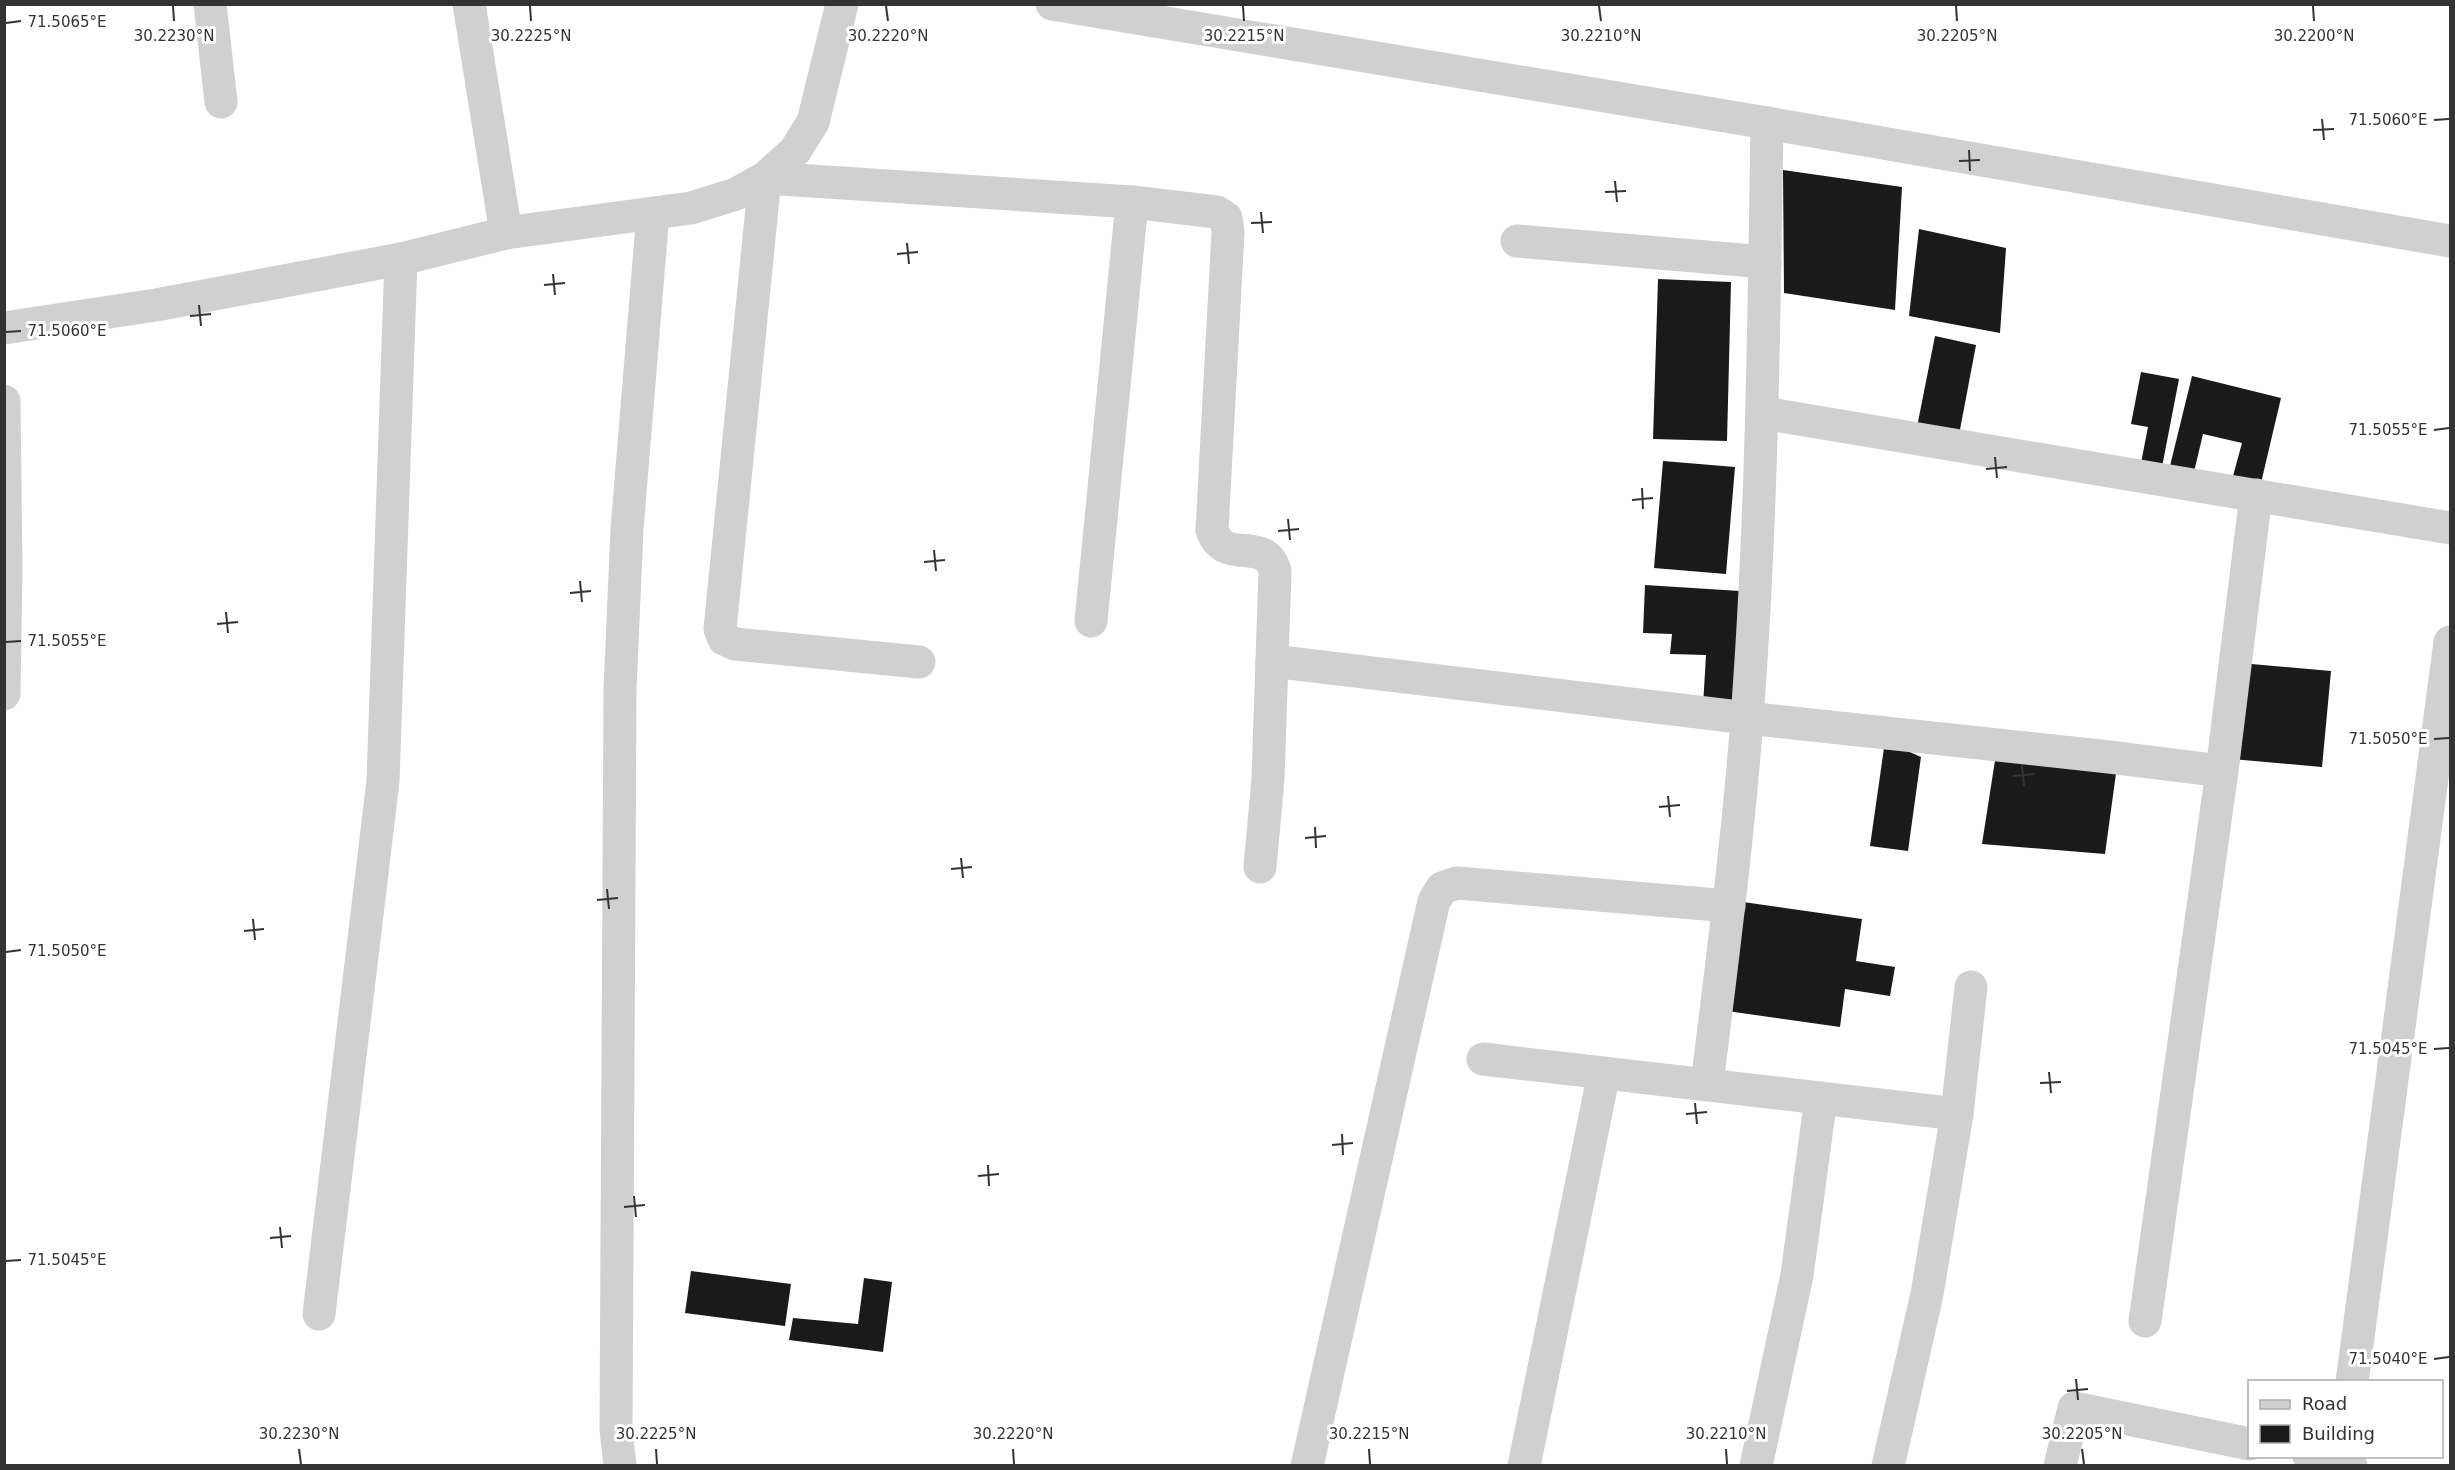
<svg xmlns="http://www.w3.org/2000/svg" width="2455" height="1470" viewBox="0 0 2455 1470" font-family="'DejaVu Sans',sans-serif">
  <rect width="100%" height="100%" fill="#fff"/>
  <!-- building -->
  <g fill="#1a1a1a">
    <path d="M1783 170 1902 187 1895 310 1784 293Z"/>
    <path d="M1919 229 2006 248 2000 333 1909 316Z"/>
    <path d="M1658 279 1731 282 1727 441 1653 439Z"/>
    <path d="M1935 336 1976 345 1959 435 1917 427Z"/>
    <path d="M2141 372 2179 379 2162 467 2141 463 2148 427 2131 424Z"/>
    <path d="M2192 376 2281 398 2261 483 2233 476 2242 443 2203 434 2194 472 2170 466Z"/>
    <path d="M1663 461 1735 467 1726 574 1654 568Z"/>
    <path d="M1645 585 1740 591 1734 708 1703 706 1706 655 1670 654 1672 634 1643 633Z"/>
    <path d="M2240 663 2331 671 2322 767 2232 759Z"/>
    <path d="M1885 741 1921 757 1908 851 1870 846Z"/>
    <path d="M1996 754 2117 766 2105 854 1982 844Z"/>
    <path d="M1743 902 1862 919 1856 961 1895 967 1890 996 1845 989 1840 1027 1727 1011Z"/>
    <path d="M691 1271 791 1284 785 1326 685 1313Z"/>
    <path d="M864 1278 892 1282 883 1352 789 1340 793 1318 858 1324Z"/>
  </g>
  <g fill="none" stroke-linecap="round" stroke-linejoin="round">
    <!-- minor -->
    <g stroke="#d0d0d0" stroke-width="33">
      <path d="M210 4 221 102"/>
      <path d="M469 4 506 233"/>
      <path d="M1052 4 1767 123 2450 241"/>
      <path d="M1517 241 1765 262"/>
      <path d="M4 328 156 305 401 259 506 233 691 208 736 194 765 178 795 151 813 122 842 4"/>
      <path d="M4 401 6 569 4 694"/>
      <path d="M1763 413 2450 528"/>
      <path d="M1091 621 1132 202"/>
      <path d="M1272 661 1747 718 2109 757 2222 771"/>
      <path d="M919 662 735 644 724 639 720 629 765 178 1132 202 1217 212 1226 218 1228 232 1212 530C1224 567 1265 534 1275 571L1268 779 1260 867"/>
      <path d="M1483 1059 1957 1114"/>
      <path d="M1707 1084C1722 962 1738 840 1747 718 1762 520 1764 321 1767 123"/>
      <path d="M319 1314 383 781 401 259"/>
      <path d="M2145 1321 2222 771 2256 495"/>
      <path d="M2352 1382 2450 642"/>
      <path d="M2309 1456 2351 1466"/>
      <path d="M620 1466 616 1429 620 690 627 529 653 213"/>
      <path d="M1307 1466 1434 901 1442 888 1457 883 1729 906"/>
      <path d="M1524 1466 1604 1073"/>
      <path d="M1756 1466 1797 1275 1821 1098"/>
      <path d="M1888 1466 1927 1294 1957 1114 1971 987"/>
      <path d="M2060 1466 2074 1408 2250 1444"/>
    </g>
  </g>
  <!-- ticks -->
  <path fill="none" stroke="#333" stroke-width="2" d="M173 6 174 21M530 6 531 21M886 6 888 21M1243 6 1244 21M1599 6 1601 21M1956 6 1957 21M2313 6 2314 21M6 23 21 21M2322 119 2324 140M2434 120 2449 119M2313 130 2334 129M1969 150 1970 171M1959 161 1980 160M1615 181 1617 202M1605 192 1626 191M1261 212 1263 233M1251 223 1272 222M907 243 909 264M897 254 918 252M553 274 555 295M544 285 565 283M199 305 201 326M190 316 211 314M6 332 21 331M2434 430 2449 428M1995 457 1997 478M1986 469 2007 467M1642 488 1643 509M1632 500 1653 498M1288 519 1290 540M1278 531 1299 529M934 550 936 571M924 562 945 560M580 581 582 602M570 593 591 591M226 612 228 633M217 624 238 622M6 642 21 641M2434 739 2449 738M2022 765 2024 786M2013 776 2034 774M1668 796 1670 817M1659 807 1680 805M1315 827 1316 848M1305 838 1326 836M961 858 963 878M951 869 972 867M607 889 609 909M597 900 618 898M253 919 255 940M244 931 264 929M6 952 21 950M2434 1049 2449 1048M2049 1072 2051 1093M2040 1083 2061 1082M1695 1103 1697 1124M1686 1114 1707 1112M1342 1134 1343 1155M1332 1145 1353 1143M988 1165 989 1186M978 1176 999 1174M634 1196 636 1217M624 1207 645 1205M280 1227 282 1248M270 1238 291 1236M6 1261 21 1260M2434 1359 2449 1357M2076 1379 2078 1400M2067 1391 2088 1389M299 1449 301 1464M656 1449 657 1464M1013 1449 1014 1464M1369 1449 1370 1464M1726 1449 1727 1464M2082 1449 2084 1464"/>
  <g font-size="15" text-anchor="middle" fill="#333" stroke="#fff" stroke-width="6" stroke-linejoin="round" paint-order="stroke">
    <text x="67" y="27">71.5065°E</text>
    <text x="174" y="41">30.2230°N</text>
    <text x="531" y="41">30.2225°N</text>
    <text x="888" y="41">30.2220°N</text>
    <text x="1244" y="41">30.2215°N</text>
    <text x="1601" y="41">30.2210°N</text>
    <text x="1957" y="41">30.2205°N</text>
    <text x="2314" y="41">30.2200°N</text>
    <text x="2388" y="125">71.5060°E</text>
    <text x="67" y="336">71.5060°E</text>
    <text x="2388" y="435">71.5055°E</text>
    <text x="67" y="646">71.5055°E</text>
    <text x="2388" y="744">71.5050°E</text>
    <text x="67" y="956">71.5050°E</text>
    <text x="2388" y="1054">71.5045°E</text>
    <text x="67" y="1265">71.5045°E</text>
    <text x="2388" y="1364">71.5040°E</text>
    <text x="299" y="1439">30.2230°N</text>
    <text x="656" y="1439">30.2225°N</text>
    <text x="1013" y="1439">30.2220°N</text>
    <text x="1369" y="1439">30.2215°N</text>
    <text x="1726" y="1439">30.2210°N</text>
    <text x="2082" y="1439">30.2205°N</text>
  </g>
  <!-- border -->
  <rect width="2455" height="1470" fill="none" stroke="#333333" stroke-width="12"/>
  <!-- legend -->
  <rect x="2248" y="1380" width="195" height="78" fill="#ffffff" stroke="#adadad" stroke-width="1.5"/>
  <rect x="2260" y="1400" width="30" height="9" fill="#d0d0d0" stroke="#adadad" stroke-width="1.5"/>
  <text x="2302" y="1410" font-size="18" fill="#333333">Road</text>
  <rect x="2260" y="1425" width="30" height="18" fill="#1a1a1a" stroke="#adadad" stroke-width="1.5"/>
  <text x="2302" y="1440" font-size="18" fill="#333333">Building</text>
</svg>
